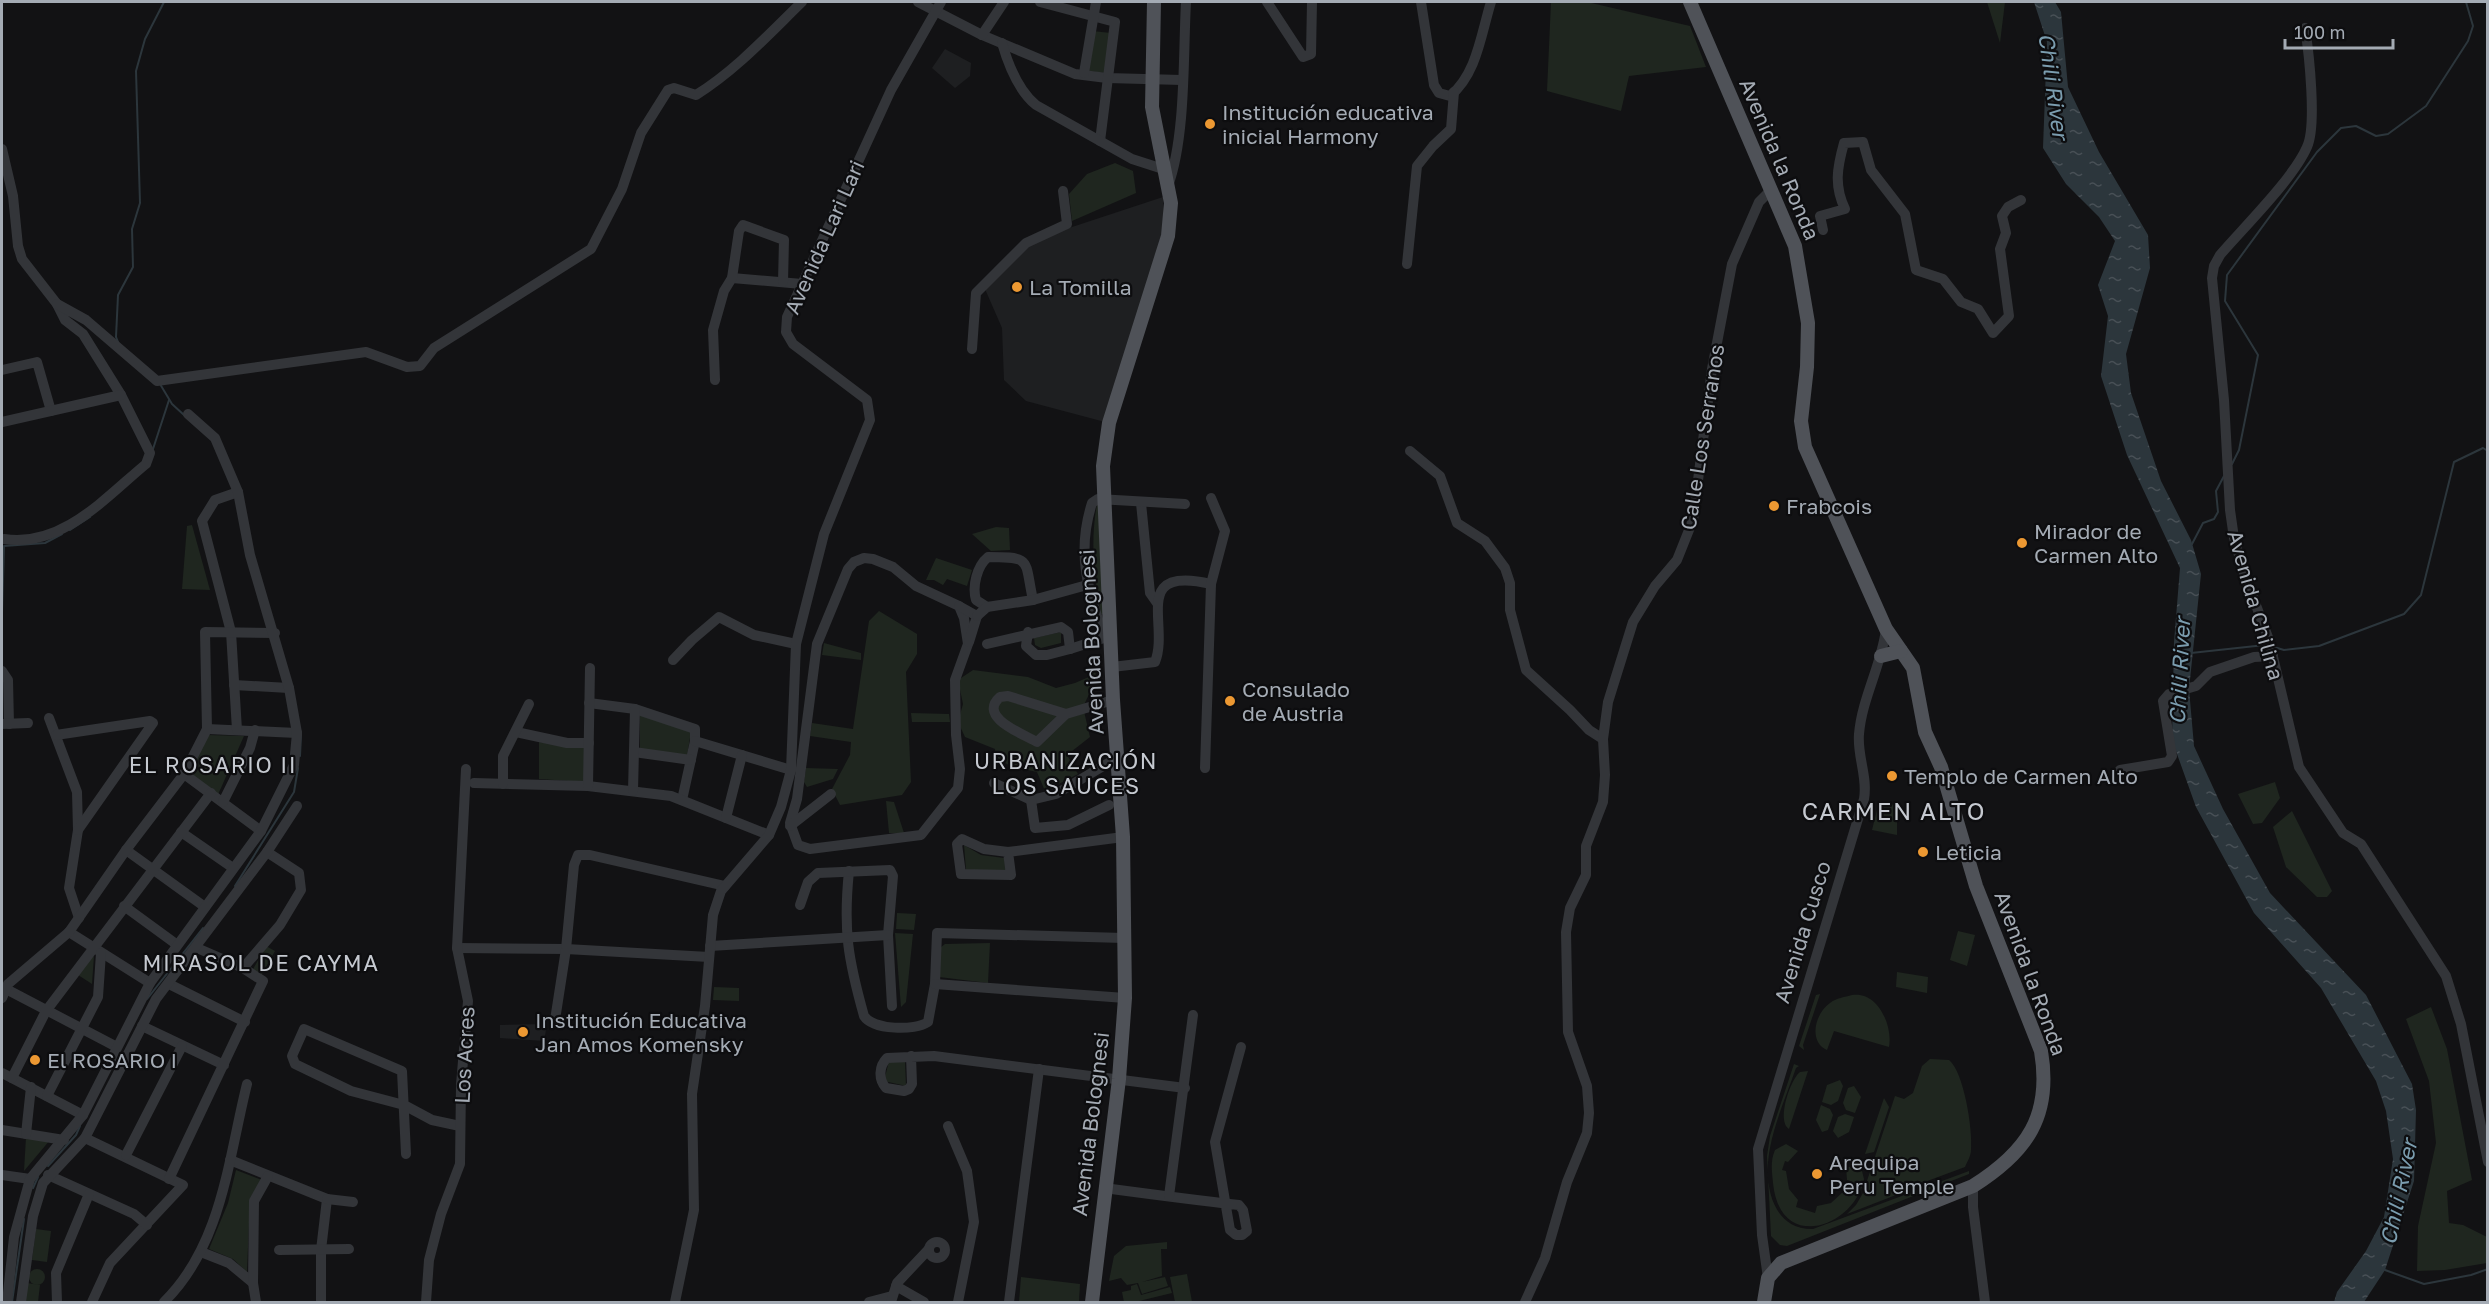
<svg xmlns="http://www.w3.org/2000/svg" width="2489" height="1304" viewBox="0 0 2489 1304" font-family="'Golos Text',sans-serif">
  <defs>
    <pattern id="water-ripples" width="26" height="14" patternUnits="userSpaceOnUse" patternTransform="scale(1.5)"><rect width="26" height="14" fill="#2c363c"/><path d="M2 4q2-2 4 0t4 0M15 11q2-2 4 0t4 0" fill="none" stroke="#485056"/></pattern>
  </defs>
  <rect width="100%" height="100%" fill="#121214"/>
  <!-- built -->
  <g fill="#1e1f21">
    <path d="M945 49 971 63 970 76 955 88 932 68Z"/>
    <path d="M1163 197 1164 227 1105 422 1026 401 1004 380 1002 328 985 289 1027 246 1069 228Z"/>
    <path d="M547 1024 544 1041 500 1038V1025Z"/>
  </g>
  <!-- green -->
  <g fill="#1f261f">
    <path d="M1551 2H1587L1690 26 1706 67 1629 76 1621 111 1547 91Z"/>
    <path d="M1987 2H2005L2000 43Z"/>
    <path d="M1092 31 1111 33 1105 73 1089 71Z"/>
    <path d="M1115 163 1133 171 1136 193 1072 221 1069 194 1087 174Z"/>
    <path d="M1101 502 1107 614H1101C1094 577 1090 541 1097 504Z"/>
    <path d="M192 525 210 590 182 589 187 526Z"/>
    <path d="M996 527 1009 528 1010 550 991 551 972 534Z"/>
    <path d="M936 558 972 570 967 586 947 579 943 585 934 580H926Z"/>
    <path d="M879 611 917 634V654L906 672 911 782 902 795 840 805 832 789 850 755 851 742 810 736 812 723 853 729 869 621Z"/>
    <path d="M1061 632V643L1041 648 1035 645 1034 638Z"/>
    <path d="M824 643 861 653V660L822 655Z"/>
    <path d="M973 670 1028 677 1056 688 1075 683 1091 676 1095 670 1098 686H1093L1083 707 1090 737 1067 755 1078 774 1045 791 1037 772 1010 766 996 757 995 749 965 737 958 722 963 704 958 680Z"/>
    <path d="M911 713 949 714 950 722H912Z"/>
    <path d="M640 714 691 732 687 756 640 749Z"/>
    <path d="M207 735 244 736 217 797 189 776Z"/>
    <path d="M539 742 585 747 584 782 539 779Z"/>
    <path d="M806 768 838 769 833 779 807 787 804 782Z"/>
    <path d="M2275 782 2280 798 2262 823 2253 824 2238 794Z"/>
    <path d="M886 801 894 802 904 833H889Z"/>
    <path d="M1897 804V835L1872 830 1878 806Z"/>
    <path d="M2292 811 2332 891 2327 897H2317L2286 867 2273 827Z"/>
    <path d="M964 845 981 855 1004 858 1007 870H966Z"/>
    <path d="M897 913 916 914 914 930 896 929Z"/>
    <path d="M1958 931 1975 935 1967 966 1950 960Z"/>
    <path d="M895 933 913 934 906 1002 901 1007Z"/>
    <path d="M990 943 988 983 939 977 940 948 945 944Z"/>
    <path d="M266 946 275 951 261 976 252 971Z"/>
    <path d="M94 956 92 984 75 973Z"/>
    <path d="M1897 972 1928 977 1927 993 1896 987Z"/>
    <path d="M714 987 739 988V1001L713 1000Z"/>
    <path d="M1820 994 1803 1045 1804 1050 1799 1046 1816 995Z"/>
    <path d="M1852 995C1878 991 1893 1026 1889 1047L1834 1031 1827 1050C1808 1042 1815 1013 1830 1003 1836 998 1845 997 1852 995Z"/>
    <path d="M2431 1007 2447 1049 2472 1180 2447 1191 2449 1223 2463 1225 2487 1237V1263L2445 1270 2417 1271 2418 1226 2436 1143 2429 1081 2406 1019Z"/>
    <path d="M1930 1059 1949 1060C1964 1072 1973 1130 1971 1150 1971 1156 1967 1162 1965 1167L1903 1190 1899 1188 1894 1190 1896 1195 1847 1214 1856 1205 1863 1193 1895 1096 1904 1099 1913 1093 1922 1066Z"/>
    <path d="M889 1061H905L906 1086 884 1081Z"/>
    <path d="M1794 1064 1799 1066 1796 1068C1787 1094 1775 1121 1770 1148 1763 1182 1771 1230 1813 1229L1969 1171V1174L1787 1246 1780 1245 1771 1236 1767 1156 1770 1136Z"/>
    <path d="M1808 1071 1789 1129C1776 1121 1790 1080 1800 1072Z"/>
    <path d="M1840 1080 1843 1086 1838 1101 1831 1105 1822 1102 1827 1085Z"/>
    <path d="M1854 1086 1861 1097 1855 1113 1846 1110 1843 1103 1848 1088Z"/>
    <path d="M1884 1098 1889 1107 1874 1152 1865 1154Z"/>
    <path d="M1821 1105 1830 1109 1833 1115 1828 1130 1822 1132 1816 1120Z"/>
    <path d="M1845 1114 1854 1117 1849 1132 1838 1138 1833 1131 1838 1117Z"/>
    <path d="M26 1137 50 1140 24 1171Z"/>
    <path d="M1786 1144 1798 1151 1788 1162 1785 1161 1782 1170 1786 1171 1789 1189 1798 1200 1796 1207 1815 1213 1817 1206 1831 1203 1844 1191 1847 1192 1850 1181 1847 1180 1846 1167H1855L1862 1171 1864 1179C1855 1227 1780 1254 1773 1183 1772 1172 1770 1161 1775 1150Z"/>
    <path d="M236 1170 262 1180 250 1198 247 1272 233 1259 209 1249 228 1203Z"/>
    <path d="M36 1229 51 1231 47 1262 32 1260Z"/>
    <path d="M1167 1242V1249H1161L1162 1276 1142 1282 1165 1277 1168 1286 1142 1294 1138 1283 1127 1285 1121 1278 1109 1281 1114 1256 1126 1246Z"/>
    <circle cx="37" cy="1277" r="8"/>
    <path d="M1187 1274 1192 1302H1175L1170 1277Z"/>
    <path d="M1021 1277 1080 1284 1079 1302H1019Z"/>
    <path d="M27 1283 40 1285 38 1302H24Z"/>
    <path d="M1137 1284 1141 1295 1170 1287 1172 1293 1135 1302H1124L1122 1292 1131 1290V1286Z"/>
  </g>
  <!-- water -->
  <path fill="url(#water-ripples)" d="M2034 2H2055L2061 12 2068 87 2099 152 2148 235 2150 268 2126 354 2131 393 2161 481 2191 540 2201 574 2189 689 2194 746 2223 809 2270 893 2366 995 2412 1084 2416 1110 2414 1181 2385 1270 2364 1302H2334L2337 1292 2366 1251 2384 1217 2393 1159 2386 1111 2376 1081 2321 988 2254 913 2196 807 2172 740 2174 642 2180 568 2127 455 2101 376 2108 316 2098 285 2115 241 2099 217 2066 184 2043 148 2047 42Z"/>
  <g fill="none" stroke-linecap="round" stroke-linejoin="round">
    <!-- stream -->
    <g stroke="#2c363c" stroke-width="2">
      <path d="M118 342 116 337 118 295 133 267 132 229 140 203 136 71 145 39 164 2"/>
      <path d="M160 384 172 404 184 415"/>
      <path d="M153 449 169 400"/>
      <path d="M2232 464 2239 450 2258 355 2225 301 2227 275 2317 152 2341 128 2356 126 2376 136 2388 134 2426 106 2468 41 2473 26 2466 2"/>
      <path d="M70 530 90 517"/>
      <path d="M2192 544 2203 523 2214 519 2218 512 2216 491 2224 476"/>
      <path d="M2 613 4 546 45 543 62 534"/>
      <path d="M2274 647 2284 650 2319 646 2404 614 2421 595 2454 462 2483 448 2488 451"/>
      <path d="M2191 653 2265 645"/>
      <path d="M300 756 301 735"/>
      <path d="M235 886 294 792 298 768"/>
      <path d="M147 999 203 928"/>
      <path d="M48 1166 76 1135 80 1126"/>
      <path d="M33 1188 38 1177"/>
      <path d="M2385 1270 2424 1284 2471 1275 2488 1269"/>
      <path d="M12 1302 24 1219"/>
    </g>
    <!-- minor -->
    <g stroke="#333539" stroke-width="10">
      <path d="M918 2 982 35 1075 74 1107 78 1182 80"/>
      <path d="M1040 2 1115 22 1100 141"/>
      <path d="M1267 2 1303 57 1311 54 1312 2"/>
      <path d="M1421 2 1434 85 1439 93 1450 96C1477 74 1481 34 1491 2"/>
      <path d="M2305 28C2309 53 2317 126 2307 147 2293 179 2244 227 2220 255L2214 266 2212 278 2224 400 2230 510 2234 538 2244 573 2269 640 2299 767 2343 833 2361 844 2446 976 2461 1024 2488 1162"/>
      <path d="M982 35 1004 2"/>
      <path d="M1002 43C1008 64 1019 91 1036 105L1132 159 1163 169"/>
      <path d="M1084 73 1096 2"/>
      <path d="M2 149 13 196 18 246 22 259 57 304 65 320 83 334 121 395 150 453 146 464C106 497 62 548 4 539"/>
      <path d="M1168 186C1186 136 1183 56 1186 2"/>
      <path d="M1823 230 1820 216 1845 209C1834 186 1837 168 1844 143L1863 142 1871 170 1905 214 1916 270 1943 279 1961 302 1978 309 1993 333 2009 316 2000 249 2006 233 2002 216 2008 207 2021 200"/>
      <path d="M1407 264 1417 166 1433 146 1451 129 1454 92"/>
      <path d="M732 278 802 284"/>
      <path d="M57 304 86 320 157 381 366 352 407 367 420 366 434 348 591 249 622 189 641 133 668 90 674 88 696 95C736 70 768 35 802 2"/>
      <path d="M972 349 976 293 1026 243 1067 224 1063 191"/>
      <path d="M2 370 37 362 51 411"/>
      <path d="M715 380 713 330 724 291 732 278 739 231 743 225 784 240 783 282"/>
      <path d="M2 422 121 395"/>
      <path d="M1410 451 1440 476 1457 523 1485 541 1505 568 1510 583V610L1526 670 1570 710 1589 730 1603 739"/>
      <path d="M1141 503 1150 593 1157 603"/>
      <path d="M864 558 873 559 893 567 916 586 959 606 964 618 968 644 955 680 956 735 960 769 958 788 921 835 810 849 798 845 790 823 797 799 817 644 848 569 854 562Z"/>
      <path d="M959 606 977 616 969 642"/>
      <path d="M987 607 976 600C972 586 977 566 988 557 1033 557 1024 559 1033 600"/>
      <path d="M977 616 987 607 1033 600 1087 585"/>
      <path d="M1111 641 1104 638C1088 590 1076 553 1092 503L1098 499 1185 504"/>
      <path d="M987 644 1061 627 1068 632 1070 649 1047 655H1036L1026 646 1028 632"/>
      <path d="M1070 649 1104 638"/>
      <path d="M673 660 692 640 719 617 754 635 796 644"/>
      <path d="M1112 667 1155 662C1170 625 1130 565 1211 584"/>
      <path d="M2 671 8 680 9 724"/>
      <path d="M234 685 289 688"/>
      <path d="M589 703 635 709 695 729V741L682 800"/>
      <path d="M1066 714 1008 696 1000 697C977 717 1023 734 1037 742L1066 714 1113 700"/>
      <path d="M49 718 77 792 78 830 69 888 79 918"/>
      <path d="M2 724 28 723"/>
      <path d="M207 729 297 733"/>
      <path d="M237 730 231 632 202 521 215 500 238 492"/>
      <path d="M516 732 567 743H589"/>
      <path d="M56 735 150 721 153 723 78 830"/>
      <path d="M695 741 791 770"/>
      <path d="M634 752 691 760"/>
      <path d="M1205 768 1211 584 1225 531 1211 498"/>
      <path d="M2120 770 2168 762 2172 756 2163 701 2169 694 2196 686 2210 672 2254 657 2273 656"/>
      <path d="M184 774 261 831"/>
      <path d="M474 783 588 786 671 796 769 835"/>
      <path d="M994 783 1031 800 1056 794 1110 762 1117 761"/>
      <path d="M503 784V756L529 704"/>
      <path d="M588 786 590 668"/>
      <path d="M633 791 635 709"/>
      <path d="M1031 800 1035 828 1068 825 1109 805"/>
      <path d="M223 802 250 748 255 730"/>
      <path d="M726 818 742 755"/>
      <path d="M790 826 831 794"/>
      <path d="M181 832 233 868"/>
      <path d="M126 850 205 907"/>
      <path d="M1008 852 1011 875 961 874 957 844 962 839 984 849 1008 852 1123 837"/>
      <path d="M849 871C843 930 848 959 864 1016 873 1030 915 1031 928 1022L935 984 937 933 1124 938"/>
      <path d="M800 905 808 882 818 873 890 870 893 876 888 935 892 1006"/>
      <path d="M124 906 176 944"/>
      <path d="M69 932 150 983"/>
      <path d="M710 946 888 935"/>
      <path d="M457 948 566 949 709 957"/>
      <path d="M243 968 280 925 301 890 299 873 267 852"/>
      <path d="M169 984 245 1022"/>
      <path d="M935 984 1125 998"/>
      <path d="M6 989 115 1046"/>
      <path d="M2 998 8 984 69 932 126 850 184 774 207 729 205 632 275 633"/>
      <path d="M555 1020 566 949 574 865 578 855H590L725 886"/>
      <path d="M142 1026 224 1065"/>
      <path d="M911 1056 912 1084 909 1089 904 1091 886 1088C878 1079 879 1066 887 1058L934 1056 1185 1088"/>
      <path d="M2 1073 83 1115"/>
      <path d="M12 1078 46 1011 211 793"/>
      <path d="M47 1096 98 997 101 953"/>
      <path d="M948 1126 967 1171 974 1222 958 1302"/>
      <path d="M2 1130 64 1140"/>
      <path d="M26 1134 31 1087"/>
      <path d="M85 1138 183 1185 110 1263 92 1302"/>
      <path d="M406 1154 402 1071 304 1029 292 1056 295 1064 351 1091 404 1105 432 1120 460 1126"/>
      <path d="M126 1155 182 1046"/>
      <path d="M230 1160 327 1199 321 1250V1302"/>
      <path d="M2 1175 30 1179"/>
      <path d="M48 1175 134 1214 147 1225"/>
      <path d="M169 1179 263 981 243 968 197 948"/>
      <path d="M1973 1186V1207L1985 1302"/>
      <path d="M1104 1188C1149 1194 1194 1200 1239 1205L1243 1210 1247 1231 1242 1235H1236L1230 1230 1215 1142 1241 1047"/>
      <path d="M1169 1196 1193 1015"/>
      <path d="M327 1199 353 1202"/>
      <circle cx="937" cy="1250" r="8"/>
      <path d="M279 1250 349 1249"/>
      <path d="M201 1252 229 1263 253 1283"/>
      <path d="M1768 1278 1762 1235 1758 1149 1864 799C1868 777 1857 756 1859 734 1862 698 1882 664 1886 629"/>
      <path d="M896 1286 924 1302"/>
      <path d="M7 1302 14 1237 30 1179 83 1115 150 983 261 831 294 765 297 733 289 688 250 555 238 492 215 438 188 414"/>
      <path d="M21 1302 33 1216 43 1183 85 1138 156 999 267 852 297 806"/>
      <path d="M57 1302 56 1273 89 1194"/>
      <path d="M164 1302C222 1245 228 1160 247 1084"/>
      <path d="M256 1302 253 1283 254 1201 268 1176"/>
      <path d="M426 1302 429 1260 441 1214 460 1164 461 1085 468 1001 457 948 466 769"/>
      <path d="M675 1302 694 1210 692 1094 705 1006 713 915 721 891 769 835 781 807 791 770 796 644 824 534 870 420 867 400 793 344 786 332 787 317 891 90 941 2"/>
      <path d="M869 1302 892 1296"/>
      <path d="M891 1302 897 1283 929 1249"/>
      <path d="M1009 1302 1039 1069"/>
      <path d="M1525 1302 1545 1258 1567 1182 1587 1133 1589 1113 1587 1086 1568 1032 1566 932 1570 908 1586 875V846L1603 802 1605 775 1603 739 1608 702 1633 622 1655 586 1677 560 1693 520 1712 369 1732 264 1759 202 1772 189"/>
    </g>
    <!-- major -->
    <g stroke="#4f5258" stroke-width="14">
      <path d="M1690 2 1795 246 1808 323 1807 367 1801 421 1805 447 1886 629 1913 668 1925 732 1941 767 1976 886 2041 1051C2052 1116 2027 1152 1973 1186L1781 1263 1768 1278 1764 1302"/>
      <path d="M1881 656 1901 651"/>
      <path d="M1092 1302 1119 1079 1125 998 1123 837 1113 700 1103 466 1109 423 1168 236 1171 203 1152 107 1154 2"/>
    </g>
  </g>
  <!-- markers -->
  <g fill="#ec9832" stroke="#0d0d0f" stroke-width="2">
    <circle cx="1210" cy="124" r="6"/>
    <circle cx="1017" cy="287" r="6"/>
    <circle cx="1774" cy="506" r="6"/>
    <circle cx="2022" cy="543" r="6"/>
    <circle cx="1230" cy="701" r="6"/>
    <circle cx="1892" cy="776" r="6"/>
    <circle cx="1923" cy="852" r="6"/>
    <circle cx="523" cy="1032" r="6"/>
    <circle cx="35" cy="1060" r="6"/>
    <circle cx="1817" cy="1174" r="6"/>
  </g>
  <g text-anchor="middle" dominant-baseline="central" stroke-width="4.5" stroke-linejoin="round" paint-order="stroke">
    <!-- poi labels -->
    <g font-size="21" fill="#a4abb4" stroke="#0d0d0f" text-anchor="start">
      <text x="1222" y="112">Institución educativa<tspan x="1222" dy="24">inicial Harmony</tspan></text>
      <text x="1029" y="287">La Tomilla</text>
      <text x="1786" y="506">Frabcois</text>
      <text x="2034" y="531">Mirador de<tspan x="2034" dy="24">Carmen Alto</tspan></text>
      <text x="1242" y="689">Consulado<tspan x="1242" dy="24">de Austria</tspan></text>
      <text x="1904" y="776">Templo de Carmen Alto</text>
      <text x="1935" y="852">Leticia</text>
      <text x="535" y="1020">Institución Educativa<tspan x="535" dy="24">Jan Amos Komensky</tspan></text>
      <text x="47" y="1060">El ROSARIO I</text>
      <text x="1829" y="1162">Arequipa<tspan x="1829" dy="24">Peru Temple</tspan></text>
    </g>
    <!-- street labels -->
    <g font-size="21" fill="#a4abb4" stroke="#0d0d0f">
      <text transform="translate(1780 159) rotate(67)">Avenida la Ronda</text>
      <text transform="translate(824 237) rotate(-66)">Avenida Lari Lari</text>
      <text transform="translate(1702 437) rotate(-81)">Calle Los Serranos</text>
      <text transform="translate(2256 605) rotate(74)">Avenida Chilina</text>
      <text transform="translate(1091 642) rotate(-93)">Avenida Bolognesi</text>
      <text transform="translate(1802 932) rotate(-73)">Avenida Cusco</text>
      <text transform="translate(2031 973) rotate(70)">Avenida la Ronda</text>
      <text transform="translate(464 1055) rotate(-87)">Los Acres</text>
      <text transform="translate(1090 1124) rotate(-83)">Avenida Bolognesi</text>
    </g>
    <!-- water labels -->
    <g font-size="22" font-style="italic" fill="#7b9daf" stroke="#0d0d0f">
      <text transform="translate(2054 86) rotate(82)">Chili River</text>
      <text transform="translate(2179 671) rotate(-87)">Chili River</text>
      <text transform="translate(2398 1192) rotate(-78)">Chili River</text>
    </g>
    <!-- neighbourhood labels -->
    <g font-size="22" letter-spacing="1.5" fill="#c5c9d0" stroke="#0d0d0f">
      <text x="1066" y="760">URBANIZACIÓN<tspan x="1066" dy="25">LOS SAUCES</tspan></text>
      <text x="213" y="764">EL ROSARIO II</text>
      <text x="261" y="962">MIRASOL DE CAYMA</text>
    </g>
    <!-- quarter labels -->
    <g font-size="24" letter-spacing="1.5" fill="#c5c9d0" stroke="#0d0d0f">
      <text x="1894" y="810">CARMEN ALTO</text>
    </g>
  </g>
  <!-- border -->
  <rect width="2489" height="1304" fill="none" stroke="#a4abb4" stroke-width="6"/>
  <!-- scale -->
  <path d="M2285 39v9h108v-9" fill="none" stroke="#a4abb4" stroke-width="3"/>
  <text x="2294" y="39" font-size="18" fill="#a4abb4" stroke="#0d0d0f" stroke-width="4.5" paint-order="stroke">100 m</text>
</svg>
